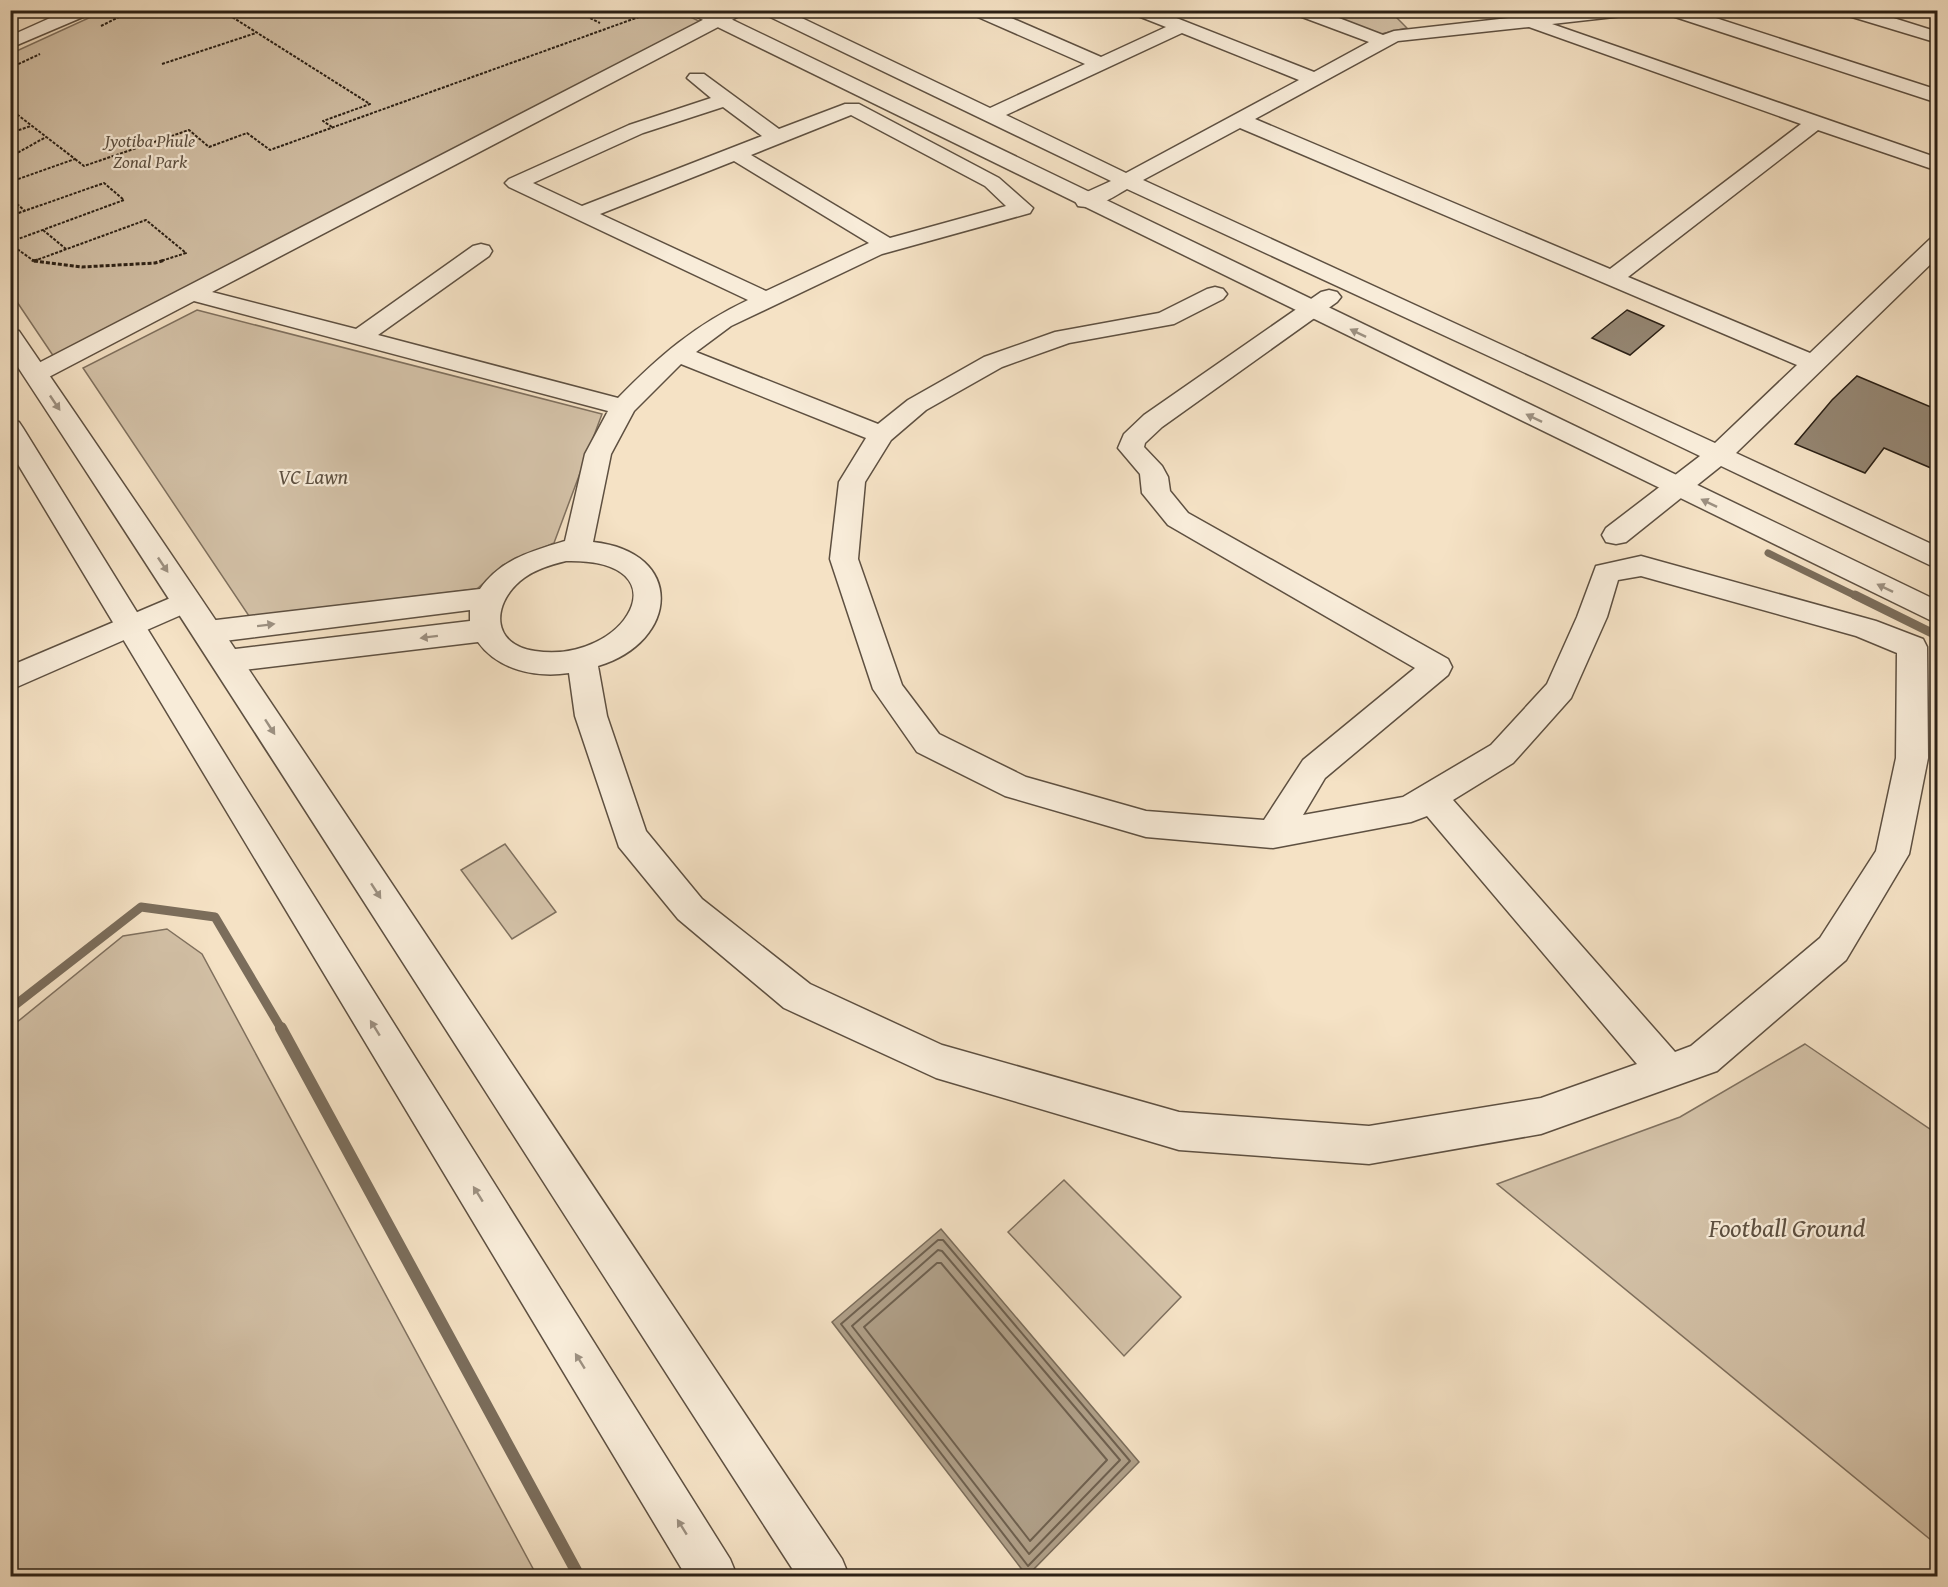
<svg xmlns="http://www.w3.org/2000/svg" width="1948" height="1587" viewBox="0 0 1948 1587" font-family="'Gentium Book Plus',serif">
  <rect width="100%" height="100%" fill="#f5e2c5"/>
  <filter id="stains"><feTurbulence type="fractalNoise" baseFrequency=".00333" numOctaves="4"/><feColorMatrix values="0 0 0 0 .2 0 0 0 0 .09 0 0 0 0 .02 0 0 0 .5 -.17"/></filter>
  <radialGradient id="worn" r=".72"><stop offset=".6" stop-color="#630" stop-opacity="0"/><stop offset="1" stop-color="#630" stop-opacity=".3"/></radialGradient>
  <!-- green -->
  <g fill="#d3c1a7" stroke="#7f705e" stroke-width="1.5">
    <path d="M106 10H676L703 23 54 357 11 293 10 54Z"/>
    <path d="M1318 11H1390L1407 28 1381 34Z"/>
    <path d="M197 310 602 414 554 543 503 565 477 589 249 616 83 368Z"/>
    <path d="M505 844 556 912 512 939 461 870Z"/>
    <path d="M167 929 202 954 537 1576H11V1027L123 936Z"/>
    <path d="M1805 1044 1937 1134V1545L1497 1184 1680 1117Z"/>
    <path d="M1064 1180 1181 1297 1124 1356 1008 1232Z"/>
  </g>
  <!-- water -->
  <path fill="#b0a089" stroke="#7b6d5b" stroke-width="1.5" d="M941 1229 1139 1462 1027 1576 832 1322Z"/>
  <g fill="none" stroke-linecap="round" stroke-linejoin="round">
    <!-- shore -->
    <g stroke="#6e604f" stroke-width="2">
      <path d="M938 1240H943L1130 1461 1028 1566 841 1324Z"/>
      <path d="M938 1250 942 1251 1120 1460 1029 1554 852 1326Z"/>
      <path d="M937 1263H941L1107 1460 1030 1541 864 1327Z"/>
    </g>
    <!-- stream-far2 -->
    <path stroke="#7b6d5b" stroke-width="7" d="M1768 553 1858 597"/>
    <!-- stream-far1 -->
    <g stroke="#7b6d5b" stroke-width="9">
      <path d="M1855 595 1938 636"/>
      <path d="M10 1009 141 907 215 917 282 1030"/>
    </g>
    <!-- stream -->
    <path stroke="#7b6d5b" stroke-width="12" d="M281 1028 579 1576"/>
  </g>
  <!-- building -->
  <g fill="#948571" stroke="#2b2015" stroke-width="1.5">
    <path d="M1627 310 1664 326 1630 355 1592 338Z"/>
    <path d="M1857 376 1938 410V471L1884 448 1865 473 1795 444 1832 400Z"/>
  </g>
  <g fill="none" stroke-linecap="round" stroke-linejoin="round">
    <defs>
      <g id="minor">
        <path d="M68 10H93L90 14 10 48V36Z"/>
        <path d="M722 10H746L743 14 212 292 356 329 473 246 481 244 489 246 492 251 489 256 378 335 618 398C659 356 695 325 748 300L509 187 505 183 509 179 629 125 711 98 687 78 690 74H704L779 129 845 104H859L999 178 1033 208 1030 213 882 254 731 326 696 352 878 424 908 400 984 357 1055 332 1159 313 1207 289 1215 287 1223 289 1227 294 1223 299 1174 324 1069 343 1002 367 926 410 891 440 865 482 858 559 902 685 939 734 1026 777 1146 811 1264 820 1303 760 1415 668 1168 525 1142 493 1140 474 1118 448 1124 434 1144 415 1321 292 1329 290 1337 292 1341 297 1337 302 1162 427 1145 443 1144 447 1162 466 1168 477 1170 491 1188 513 1448 659 1452 667 1448 675 1325 778 1303 815 1403 797 1491 745 1547 684 1577 617 1596 566 1641 556 1876 621 1923 639 1927 647 1928 758 1909 854 1846 960 1717 1071 1541 1134 1369 1164 1179 1150 936 1078 784 1008 678 919 619 847 575 716 569 673C536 678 498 670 478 642L227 672 216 669 212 661 216 653 227 650 470 621V610L208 643 197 640 193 632 197 624 208 621 480 589C501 559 532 551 565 541L585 454 608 411 194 301 45 379 36 381 27 379 24 374 27 369ZM723 107 762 136 582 206 533 183 643 133ZM851 115 985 186 1006 206 890 238 751 155ZM734 161 869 243 766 291 600 214ZM681 364 866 438 839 482 830 559 873 689 917 752 1005 796 1146 837 1273 848 1411 822 1427 816 1637 1064 1541 1098 1369 1126 1179 1112 942 1045 810 984 702 899 646 831 607 716 598 666C679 642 686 552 593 542L611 454 634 411ZM566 561C687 558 626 665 535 651 492 645 491 606 520 581 533 570 549 565 566 561ZM1641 576 1856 636 1897 653 1896 758 1876 851 1820 938 1691 1046 1675 1052 1453 800 1513 763 1571 698 1607 617 1618 580Z"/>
        <path d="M761 10H785L990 108 1085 64 971 14 968 10H993L1101 57 1166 27 1133 14 1130 10H1156L1314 72 1369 42 1294 14 1291 10H1318L1383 35 1394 31 1578 10H1641L1632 15 1552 24 1938 158V171L1818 130 1628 277 1810 353 1930 239 1938 237V257L1736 453 1938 547V569L1721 466 1626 542 1616 544 1606 542 1602 535 1606 528 1700 456 1543 381 1127 189C1113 197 1095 210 1078 206L1075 201 1078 196 1111 181 764 14ZM1529 27 1801 124 1610 269 1255 119 1398 41ZM1182 33 1299 80 1126 173 1006 115ZM1240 128 1797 365 1715 443 1143 180Z"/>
        <path d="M1663 10H1691L1938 90V103L1666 14Z"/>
        <path d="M1839 10H1868L1938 32V43L1842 14Z"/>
        <path d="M187 591 197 594 202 601 197 608 10 690V666Z"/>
      </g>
      <g id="tertiary">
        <path d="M688 10H712L1938 601V624L691 14Z"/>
        <path d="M10 329 19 331C298 737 567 1150 842 1559L849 1576H797C534 1170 276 760 10 355Z"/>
        <path d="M10 420 19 422 23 428 234 769 730 1559 737 1576H686L10 451Z"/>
      </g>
    </defs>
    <!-- minor casing -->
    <use href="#minor" stroke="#5e5041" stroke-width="3"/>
    <!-- tertiary casing -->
    <use href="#tertiary" stroke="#5e5041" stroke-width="3"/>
    <!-- path-far1 -->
    <g stroke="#2b2015" stroke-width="2" stroke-dasharray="3 1.5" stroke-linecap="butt">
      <path d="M221 10 370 104 323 121 332 127"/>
      <path d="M574 10 600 23"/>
      <path d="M101 26 133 10"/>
      <path d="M162 64 256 33"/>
      <path d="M10 68 40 54"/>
      <path d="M10 109 75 159 10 182"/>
      <path d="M10 133 31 126"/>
      <path d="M10 157 46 137"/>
      <path d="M75 159 84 166 189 130 209 147 247 133 270 150 647 14 640 10"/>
      <path d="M10 198 25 211"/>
      <path d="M10 216 104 183 124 200 10 242"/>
      <path d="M43 230 66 249"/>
      <path d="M10 244 34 261"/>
      <path d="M34 261 146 220 186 253 161 261"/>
    </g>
    <!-- path -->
    <g stroke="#2b2015" stroke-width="3" stroke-dasharray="4 2" stroke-linecap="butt">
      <path d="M32 260 34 261"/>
      <path d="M34 261 82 267 155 263 165 260"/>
      <path d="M34 261 38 260"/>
    </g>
    <!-- minor -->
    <use href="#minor" fill="#f8ecd9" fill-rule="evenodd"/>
    <!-- tertiary -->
    <use href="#tertiary" fill="#f8ecd9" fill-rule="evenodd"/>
  </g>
  <!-- one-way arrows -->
  <defs><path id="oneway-solid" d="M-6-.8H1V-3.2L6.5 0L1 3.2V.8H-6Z" transform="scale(1.5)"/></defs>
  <g fill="#9c9081">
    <use href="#oneway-solid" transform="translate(1358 333) rotate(-154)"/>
    <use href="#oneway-solid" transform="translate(55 403) rotate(56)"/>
    <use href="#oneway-solid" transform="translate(1534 418) rotate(-154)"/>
    <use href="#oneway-solid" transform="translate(1709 503) rotate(-154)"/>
    <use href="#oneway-solid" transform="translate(163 565) rotate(56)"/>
    <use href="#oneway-solid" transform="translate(1885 588) rotate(-154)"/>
    <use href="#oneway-solid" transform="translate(266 625) rotate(-7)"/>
    <use href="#oneway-solid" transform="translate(429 637) rotate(173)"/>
    <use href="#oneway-solid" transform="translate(270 727) rotate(57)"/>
    <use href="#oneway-solid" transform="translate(376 891) rotate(57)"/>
    <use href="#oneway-solid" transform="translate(375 1028) rotate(-122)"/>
    <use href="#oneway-solid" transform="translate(478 1194) rotate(-122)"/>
    <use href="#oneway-solid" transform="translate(580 1361) rotate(-122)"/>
    <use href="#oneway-solid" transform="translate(682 1527) rotate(-122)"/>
  </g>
  <g text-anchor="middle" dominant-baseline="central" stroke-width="4.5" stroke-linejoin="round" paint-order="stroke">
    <!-- far-park labels -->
    <g font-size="18" font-style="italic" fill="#5d5041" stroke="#f8ecd9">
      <text x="150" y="140">Jyotiba Phule<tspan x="150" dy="21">Zonal Park</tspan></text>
    </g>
    <!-- park labels -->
    <g font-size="21" font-style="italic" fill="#5d5041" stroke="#f8ecd9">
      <text x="313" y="476">VC Lawn</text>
    </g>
    <!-- near-park labels -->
    <g font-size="26" font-style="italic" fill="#5d5041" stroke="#f8ecd9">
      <text x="1787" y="1227">Football Ground</text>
    </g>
  </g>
  <!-- margin -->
  <rect width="1948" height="1587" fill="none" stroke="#f5e2c5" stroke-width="36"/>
  <rect x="12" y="12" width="1924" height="1563" fill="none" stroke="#2b2015" stroke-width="3"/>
  <rect x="18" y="18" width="1912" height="1551" fill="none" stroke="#2b2015" stroke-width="1.5"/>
  <rect width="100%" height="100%" filter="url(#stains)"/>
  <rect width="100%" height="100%" fill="url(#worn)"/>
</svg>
